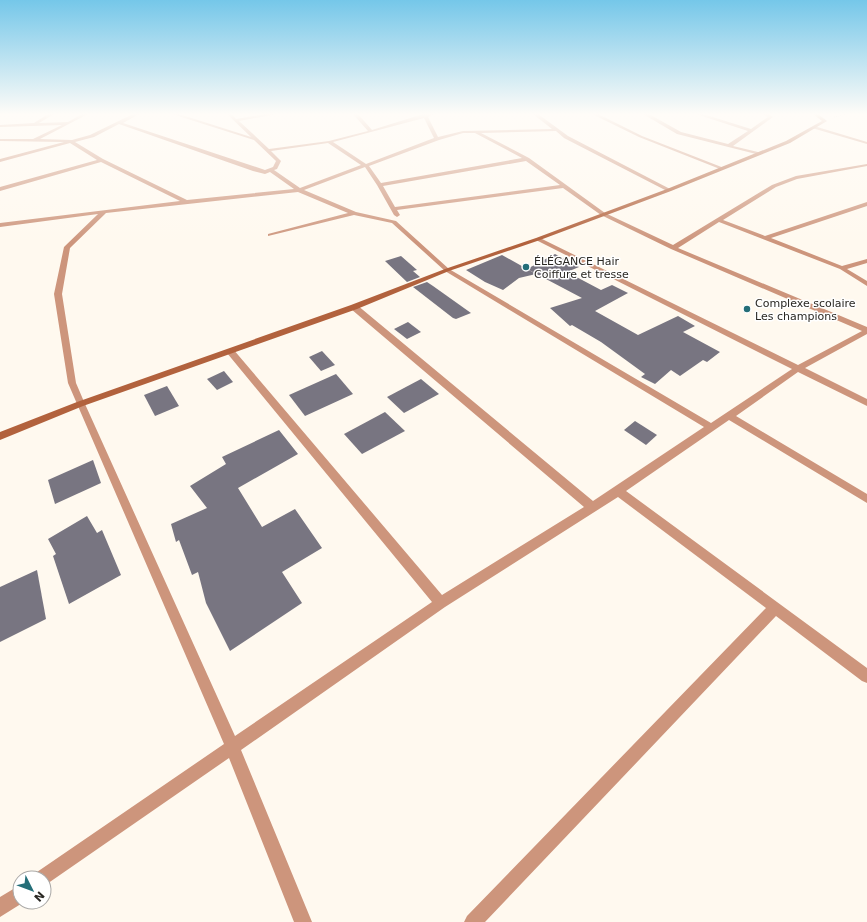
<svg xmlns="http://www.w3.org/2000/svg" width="867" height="922" viewBox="0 0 867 922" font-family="'DejaVu Sans',sans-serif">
  <rect width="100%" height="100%" fill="#fff9ef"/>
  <!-- building -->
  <g fill="#787581">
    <path d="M555 254 579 267 567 272 601 290 612 285 628 293 595 311 638 335 678 316 695 326 683 332 720 352 707 362 703 360 680 376 671 370 655 384 641 377 645 374 601 342 572 325 570 326 550 308 582 298 527 269Z"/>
    <path d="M502 255 536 274 519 278 503 290 485 282 466 270Z"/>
    <path d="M401 256 417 270 413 271 420 277 407 282 385 261Z"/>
    <path d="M427 282 433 286 471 313 456 319 453 318 413 287Z"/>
    <path d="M408 322 421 332 407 339 394 329Z"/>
    <path d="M322 351 335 365 321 371 309 357Z"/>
    <path d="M224 371 233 382 217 390 207 379Z"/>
    <path d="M336 374 353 394 305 416 289 395Z"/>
    <path d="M421 379 439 394 404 413 387 397Z"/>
    <path d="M167 386 179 406 155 416 144 395Z"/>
    <path d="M385 412 405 431 362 454 344 434Z"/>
    <path d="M635 421 657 435 646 445 624 430Z"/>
    <path d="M279 430 298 454 238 488 262 527 295 509 322 548 282 572 302 603 230 651 206 603 198 572 192 575 179 540 176 542 171 524 207 508 190 486 226 464 222 457Z"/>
    <path d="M93 460 101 483 55 504 48 480Z"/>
    <path d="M87 516 97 533 102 530 121 575 69 604 53 556 56 554 48 539Z"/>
    <path d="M37 570 46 619 0 642V587Z"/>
  </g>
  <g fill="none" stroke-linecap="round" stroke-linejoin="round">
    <!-- path -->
    <path stroke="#a49f98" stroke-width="1" stroke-dasharray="1 1" stroke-linecap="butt" d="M834 117 847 114"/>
    <!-- street -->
    <g fill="#cd957c" fill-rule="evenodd">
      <path d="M48 114H54L39 123 68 122 82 114H88L40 139 72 140 90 135 133 114H139L123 123 265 170 273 167 276 161 254 140 172 114H179L251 137 227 114H232L236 119 265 114H277L239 121 269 149 329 141 368 131 353 114H358L372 130 423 114H434L428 117 438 137 463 131 552 129 533 114H538L568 136 672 190 667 191 564 138 556 131 481 133 529 158 605 213 673 245 772 185 796 176 867 164V166L797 179 776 187 723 220 765 236 867 202V206L771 238 842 266 867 259V263L847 269 867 281V286L840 269 719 222 678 248 867 327V334L805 368 867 399V406L798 372 736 416 867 494V503L729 420 626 491 867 668V683L862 681 776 616 485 922H464L467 916 766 608 618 497 445 607 241 750 312 922H294L229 758 44 886V878H34L37 872 224 744 68 383 54 294 64 247 98 214 0 227V223L180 201 101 162 0 191V187L97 160 70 143 0 162V159L64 142 0 141V139H33L62 125 0 127V125L34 123ZM424 118 434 138 366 164 333 142ZM119 124 253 171 265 174 270 172 294 189 187 200 103 159 75 142 94 137ZM463 133H475L522 158 381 183 369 166 439 140ZM328 143 361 165 300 188 274 170 277 169 281 161 271 151ZM526 161 560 185 395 207 383 186ZM365 167 377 185 394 215 397 217 400 215 397 210 563 188 601 215 671 249 862 331 798 365 540 238H536V240L792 369 711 423 449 269 396 221 356 212 304 190ZM298 192 348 213 268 234V236L354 215 392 223 445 271 704 427 593 501 357 305H351V309L584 507 442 595 233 349H227V353L432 602 235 736 85 404 76 383 62 294 70 248 106 213Z"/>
      <path d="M592 114H598L642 136 724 168 720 169 639 137Z"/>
      <path d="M643 114H649L681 132 728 144 748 131 696 114H703L751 129 768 117 763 114H769L773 117 733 146 762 153 760 155 677 134Z"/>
      <path d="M814 126 867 142V144L812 128Z"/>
      <path d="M20 885V902H24L0 917V897Z"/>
    </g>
    <!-- secondary -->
    <path fill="#b2623d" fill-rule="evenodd" d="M813 114H818L827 121 790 143 671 191 540 240 449 271 357 309 83 406 0 440V432L77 402 351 305 445 269 536 238 667 189 786 141 822 121Z"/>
  </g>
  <!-- sky -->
  <linearGradient id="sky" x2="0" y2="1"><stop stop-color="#75c7e9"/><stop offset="0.47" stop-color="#fffcf8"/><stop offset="1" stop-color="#fffcf8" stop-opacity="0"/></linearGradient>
  <rect width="867" height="243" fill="url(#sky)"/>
  <!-- markers -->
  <g fill="#246e78" stroke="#fff" stroke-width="1.5">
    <circle cx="526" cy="267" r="4"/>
    <circle cx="747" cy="309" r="4"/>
  </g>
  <g text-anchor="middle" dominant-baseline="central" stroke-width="3" stroke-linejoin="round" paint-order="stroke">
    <!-- far-poi labels -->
    <g font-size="11" fill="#2a2823" stroke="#fff" text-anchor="start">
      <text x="534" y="261">ÉLÉGANCE Hair<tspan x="534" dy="13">Coiffure et tresse</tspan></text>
      <text x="755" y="303">Complexe scolaire<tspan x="755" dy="13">Les champions</tspan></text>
    </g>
  </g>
  <!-- north arrow -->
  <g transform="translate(32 890) rotate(132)"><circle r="19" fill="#ffffff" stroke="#aaa9a7"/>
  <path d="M0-3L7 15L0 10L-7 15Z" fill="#246e78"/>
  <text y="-6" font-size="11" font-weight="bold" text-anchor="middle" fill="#2a2823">N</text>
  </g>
</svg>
